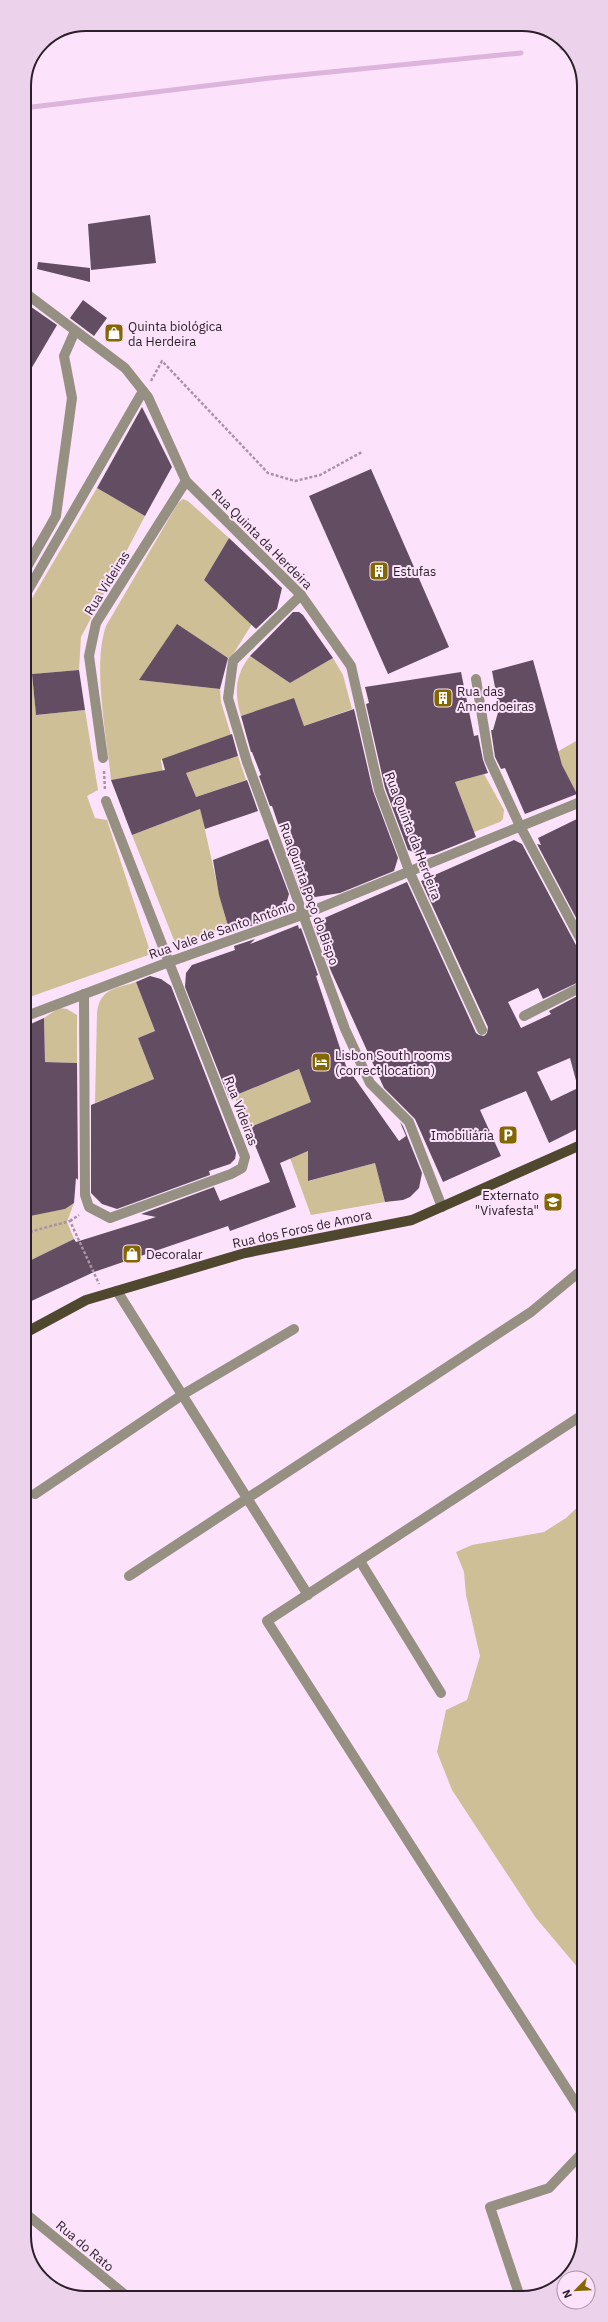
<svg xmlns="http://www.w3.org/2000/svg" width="608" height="2322" viewBox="0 0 608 2322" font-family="'IBM Plex Sans',sans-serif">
  <rect width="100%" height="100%" fill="#fde2fc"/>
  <!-- green -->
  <g fill="#cfbf97">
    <path d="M97 488 145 516 81 637 79 670 32 674 36 715 85 710 98 790 87 796 95 818 107 820 151 954 24 999V612Z"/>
    <path d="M183 499 188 501 229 538 204 580 252 624 230 659 177 625 140 680 220 689 221 702 231 735 161 760 163 771 111 780C107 737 92 666 106 626L178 503Z"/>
    <path d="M250 656 290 683 333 658 343 675 352 709 304 726 294 699 241 716C234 693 235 675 250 656Z"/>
    <path d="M583 737V791L577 794 561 765 557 752Z"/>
    <path d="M238 756 246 780 196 797 182 774Z"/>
    <path d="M484 774 504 810 503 819 500 822 474 832 455 782Z"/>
    <path d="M200 809C210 849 217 889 228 927L176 945 132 835Z"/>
    <path d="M136 982 155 1031 138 1038 154 1079 95 1103 97 1013C100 988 115 989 136 982Z"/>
    <path d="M59 1008 67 1009 77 1015V1063L45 1062 44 1018Z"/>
    <path d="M299 1069 311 1102 248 1128 234 1096Z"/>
    <path d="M308 1151 309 1181 375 1163 385 1202 311 1215 290 1158Z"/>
    <path d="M74 1203 67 1222 74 1239 25 1263V1216L65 1209Z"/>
    <path d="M584 1501V1975L536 1918 452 1790 437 1752 446 1710 467 1700 480 1656 466 1595 464 1572 456 1552 472 1545 544 1532 566 1518Z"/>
  </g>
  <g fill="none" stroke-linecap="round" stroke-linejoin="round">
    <!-- stream -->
    <g stroke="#ddb4dc" stroke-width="5">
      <path d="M562 48 569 47"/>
      <path d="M24 108 270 78 521 53"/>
    </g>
  </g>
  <!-- building -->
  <g fill="#634d63" fill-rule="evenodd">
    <path d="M150 215 156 263 91 270 88 224Z"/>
    <path d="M38 262 90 268V282L37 269Z"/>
    <path d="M83 300 107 318 94 336 70 318Z"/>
    <path d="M24 302 57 325 24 381Z"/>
    <path d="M142 407 172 467 145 516 97 488Z"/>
    <path d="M371 469 449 647 388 674 309 496Z"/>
    <path d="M229 538 282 588 277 609 256 629 204 580Z"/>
    <path d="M293 612H299L303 615 333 658 290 683 250 656Z"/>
    <path d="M177 624 228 658 220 689 139 680Z"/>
    <path d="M533 660 562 765 577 794 525 814 505 768 501 769 495 757 491 730H493L499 709 492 671Z"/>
    <path d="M79 670 85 710 36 715 32 674Z"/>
    <path d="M461 672 474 736 478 735 483 760 488 773 455 782 476 837 434 854 421 855 408 850 385 788 366 704 369 703 365 687Z"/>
    <path d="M294 698 304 726 354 709 373 791 398 858 394 871 340 893 309 898 302 894 272 806H270L259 776 261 775 252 752H251L241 716Z"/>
    <path d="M232 734 238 756 186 773 196 797 247 780 258 811 205 829 200 809 132 835 111 780 165 770 162 759Z"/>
    <path d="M583 816V931L537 844 541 845 538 838Z"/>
    <path d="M268 839 289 894 286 904 274 918 230 933 219 895 213 860Z"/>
    <path d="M514 840 522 844 577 947 583 950V980L543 999 538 988 508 1002 521 1028 551 1014 549 1011 583 993V1126L549 1143 526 1091 480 1110 501 1156 443 1182 415 1119 384 1088 331 971 313 923 407 882 476 1033 479 1035 484 1036 487 1033 488 1027 421 881ZM570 1058 578 1088 551 1101 537 1072Z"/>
    <path d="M298 925 299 929 301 928 318 975 316 976 346 1066 399 1141 406 1136 400 1122 403 1126 422 1173 419 1188 410 1197 403 1200 385 1202 375 1163 308 1181V1151L280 1163 296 1207 230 1231 228 1226 94 1272 25 1304V1263L74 1239 76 1242 156 1217 141 1214 214 1187 220 1201 270 1182 248 1128 311 1102 299 1069 229 1098 185 987 186 973 192 965 235 950 234 946 255 939 250 944Z"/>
    <path d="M150 976 161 979 171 986 236 1153 235 1159 230 1164 209 1171 210 1175 117 1209 102 1204 91 1193V1105L154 1079 138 1038 155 1031 136 982Z"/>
    <path d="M44 1018 45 1062 77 1063 78 1180 76 1178 74 1203 65 1209 25 1217 24 1027Z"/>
  </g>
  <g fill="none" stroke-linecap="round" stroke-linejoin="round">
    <!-- path -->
    <g stroke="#a893a7" stroke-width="2.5" stroke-dasharray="3 2" stroke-linecap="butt">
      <path d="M151 381 162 361 268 473 295 481 320 475 362 452"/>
      <path d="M104 771 105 790"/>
      <path d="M70 1221 79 1215"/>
      <path d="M25 1233 70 1221 99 1284"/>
    </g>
    <!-- minor -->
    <g stroke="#969083" stroke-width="10">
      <path d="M24 275H25"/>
      <path d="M24 292 125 368 148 397 186 481 301 595 351 666 379 790 410 873 482 1030"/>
      <path d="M24 572 56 516 72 398 64 356 75 331"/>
      <path d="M301 595 233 661 228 698 247 762 345 1029 370 1083 409 1122 442 1207"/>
      <path d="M24 597 143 391"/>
      <path d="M476 679 489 759 520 826 583 944"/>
      <path d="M103 758 89 656 96 623 186 481"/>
      <path d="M84 994 85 1195 89 1207 110 1218 231 1174 242 1168 245 1157 106 801"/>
      <path d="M524 1016 583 986"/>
      <path d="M24 1017 169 962 302 915 583 801"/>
      <path d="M117 1291 308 1595"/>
      <path d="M584 1414 267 1621 584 2116"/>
      <path d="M35 1494 182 1395 294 1329"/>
      <path d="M360 1561 441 1693"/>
      <path d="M129 1576 531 1312 583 1269"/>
      <path d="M25 2213 129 2298"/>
      <path d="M520 2297 490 2207 549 2188 584 2151"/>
    </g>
    <!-- major -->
    <path stroke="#50472f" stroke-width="10" d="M25 1333 86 1300 245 1253 412 1220 583 1144"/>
  </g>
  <!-- icons -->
  <defs>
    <symbol id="shop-square" viewBox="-11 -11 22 22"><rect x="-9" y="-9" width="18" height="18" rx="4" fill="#856701" stroke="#fde2fc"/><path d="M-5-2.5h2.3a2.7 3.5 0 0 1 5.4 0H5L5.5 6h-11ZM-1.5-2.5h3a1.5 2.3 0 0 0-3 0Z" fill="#fff"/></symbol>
    <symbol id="building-square" viewBox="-11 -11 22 22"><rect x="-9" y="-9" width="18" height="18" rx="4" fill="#856701" stroke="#fde2fc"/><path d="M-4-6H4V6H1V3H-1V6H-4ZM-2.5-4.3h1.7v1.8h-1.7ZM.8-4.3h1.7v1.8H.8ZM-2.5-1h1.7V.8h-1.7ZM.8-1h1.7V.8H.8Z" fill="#fff"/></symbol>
    <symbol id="hotel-square" viewBox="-11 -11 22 22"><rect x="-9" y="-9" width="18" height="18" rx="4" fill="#856701" stroke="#fde2fc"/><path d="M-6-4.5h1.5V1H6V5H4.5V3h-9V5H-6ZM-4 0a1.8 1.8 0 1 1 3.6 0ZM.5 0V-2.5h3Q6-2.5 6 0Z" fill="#fff"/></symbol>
    <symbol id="parking-square" viewBox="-11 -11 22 22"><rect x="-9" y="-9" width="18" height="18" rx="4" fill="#856701" stroke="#fde2fc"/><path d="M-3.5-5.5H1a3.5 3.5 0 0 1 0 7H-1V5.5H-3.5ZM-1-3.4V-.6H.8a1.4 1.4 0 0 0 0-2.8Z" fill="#fff"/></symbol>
    <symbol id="school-square" viewBox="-11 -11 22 22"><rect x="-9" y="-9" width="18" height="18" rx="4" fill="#856701" stroke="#fde2fc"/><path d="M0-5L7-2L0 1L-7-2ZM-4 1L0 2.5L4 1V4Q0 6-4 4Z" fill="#fff"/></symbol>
  </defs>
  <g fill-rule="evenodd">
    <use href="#shop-square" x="103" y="322" width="22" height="22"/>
    <use href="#building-square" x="368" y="560" width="22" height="22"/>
    <use href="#building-square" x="432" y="687" width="22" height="22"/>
    <use href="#hotel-square" x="310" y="1051" width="22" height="22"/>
    <use href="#parking-square" x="497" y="1124" width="22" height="22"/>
    <use href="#school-square" x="542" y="1191" width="22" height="22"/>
    <use href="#shop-square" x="121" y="1243" width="22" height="22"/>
  </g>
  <g text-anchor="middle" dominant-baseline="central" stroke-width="4" stroke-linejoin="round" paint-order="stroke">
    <!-- poi labels -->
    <g font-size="13" fill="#291f28" stroke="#fde2fc" text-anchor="start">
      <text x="128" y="326">Quinta biológica<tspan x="128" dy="15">da Herdeira</tspan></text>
      <text x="393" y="571">Estufas</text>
      <text x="457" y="691">Rua das<tspan x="457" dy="15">Amendoeiras</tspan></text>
      <text x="335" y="1055">Lisbon South rooms<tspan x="335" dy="15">(correct location)</tspan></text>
      <text x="494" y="1135" text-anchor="end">Imobiliária</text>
      <text x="539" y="1195" text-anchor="end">Externato<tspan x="539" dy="15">"Vivafesta"</tspan></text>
      <text x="146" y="1254">Decoralar</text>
    </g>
    <!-- street labels -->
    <g font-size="13" fill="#291f28" stroke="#fde2fc">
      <text transform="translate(262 539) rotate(45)">Rua Quinta da Herdeira</text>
      <text transform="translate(107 583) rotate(-58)">Rua Videiras</text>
      <text transform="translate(413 836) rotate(69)">Rua Quinta da Herdeira</text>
      <text transform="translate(309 894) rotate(70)">Rua Quinta Poço do Bispo</text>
      <text transform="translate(222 930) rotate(-19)">Rua Vale de Santo António</text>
      <text transform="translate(241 1111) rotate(69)">Rua Videiras</text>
      <text transform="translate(302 1229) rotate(-12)">Rua dos Foros de Amora</text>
      <text transform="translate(85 2246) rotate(40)">Rua do Rato</text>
    </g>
  </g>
  <!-- crop -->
  <path d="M0 0H608V2322H0ZM86 31H522A55 55 0 0 1 577 86V2236A55 55 0 0 1 522 2291H86A55 55 0 0 1 31 2236V86A55 55 0 0 1 86 31Z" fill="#ecd2eb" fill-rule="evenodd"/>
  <path fill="none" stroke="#291f28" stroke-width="2" d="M86 31H522A55 55 0 0 1 577 86V2236A55 55 0 0 1 522 2291H86A55 55 0 0 1 31 2236V86A55 55 0 0 1 86 31Z"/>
  <!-- north arrow -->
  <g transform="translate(576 2290) rotate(246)"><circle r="19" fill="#fde2fc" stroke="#a894a7"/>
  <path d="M0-3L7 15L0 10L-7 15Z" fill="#856701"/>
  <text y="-6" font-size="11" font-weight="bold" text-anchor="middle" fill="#291f28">N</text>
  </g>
</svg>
